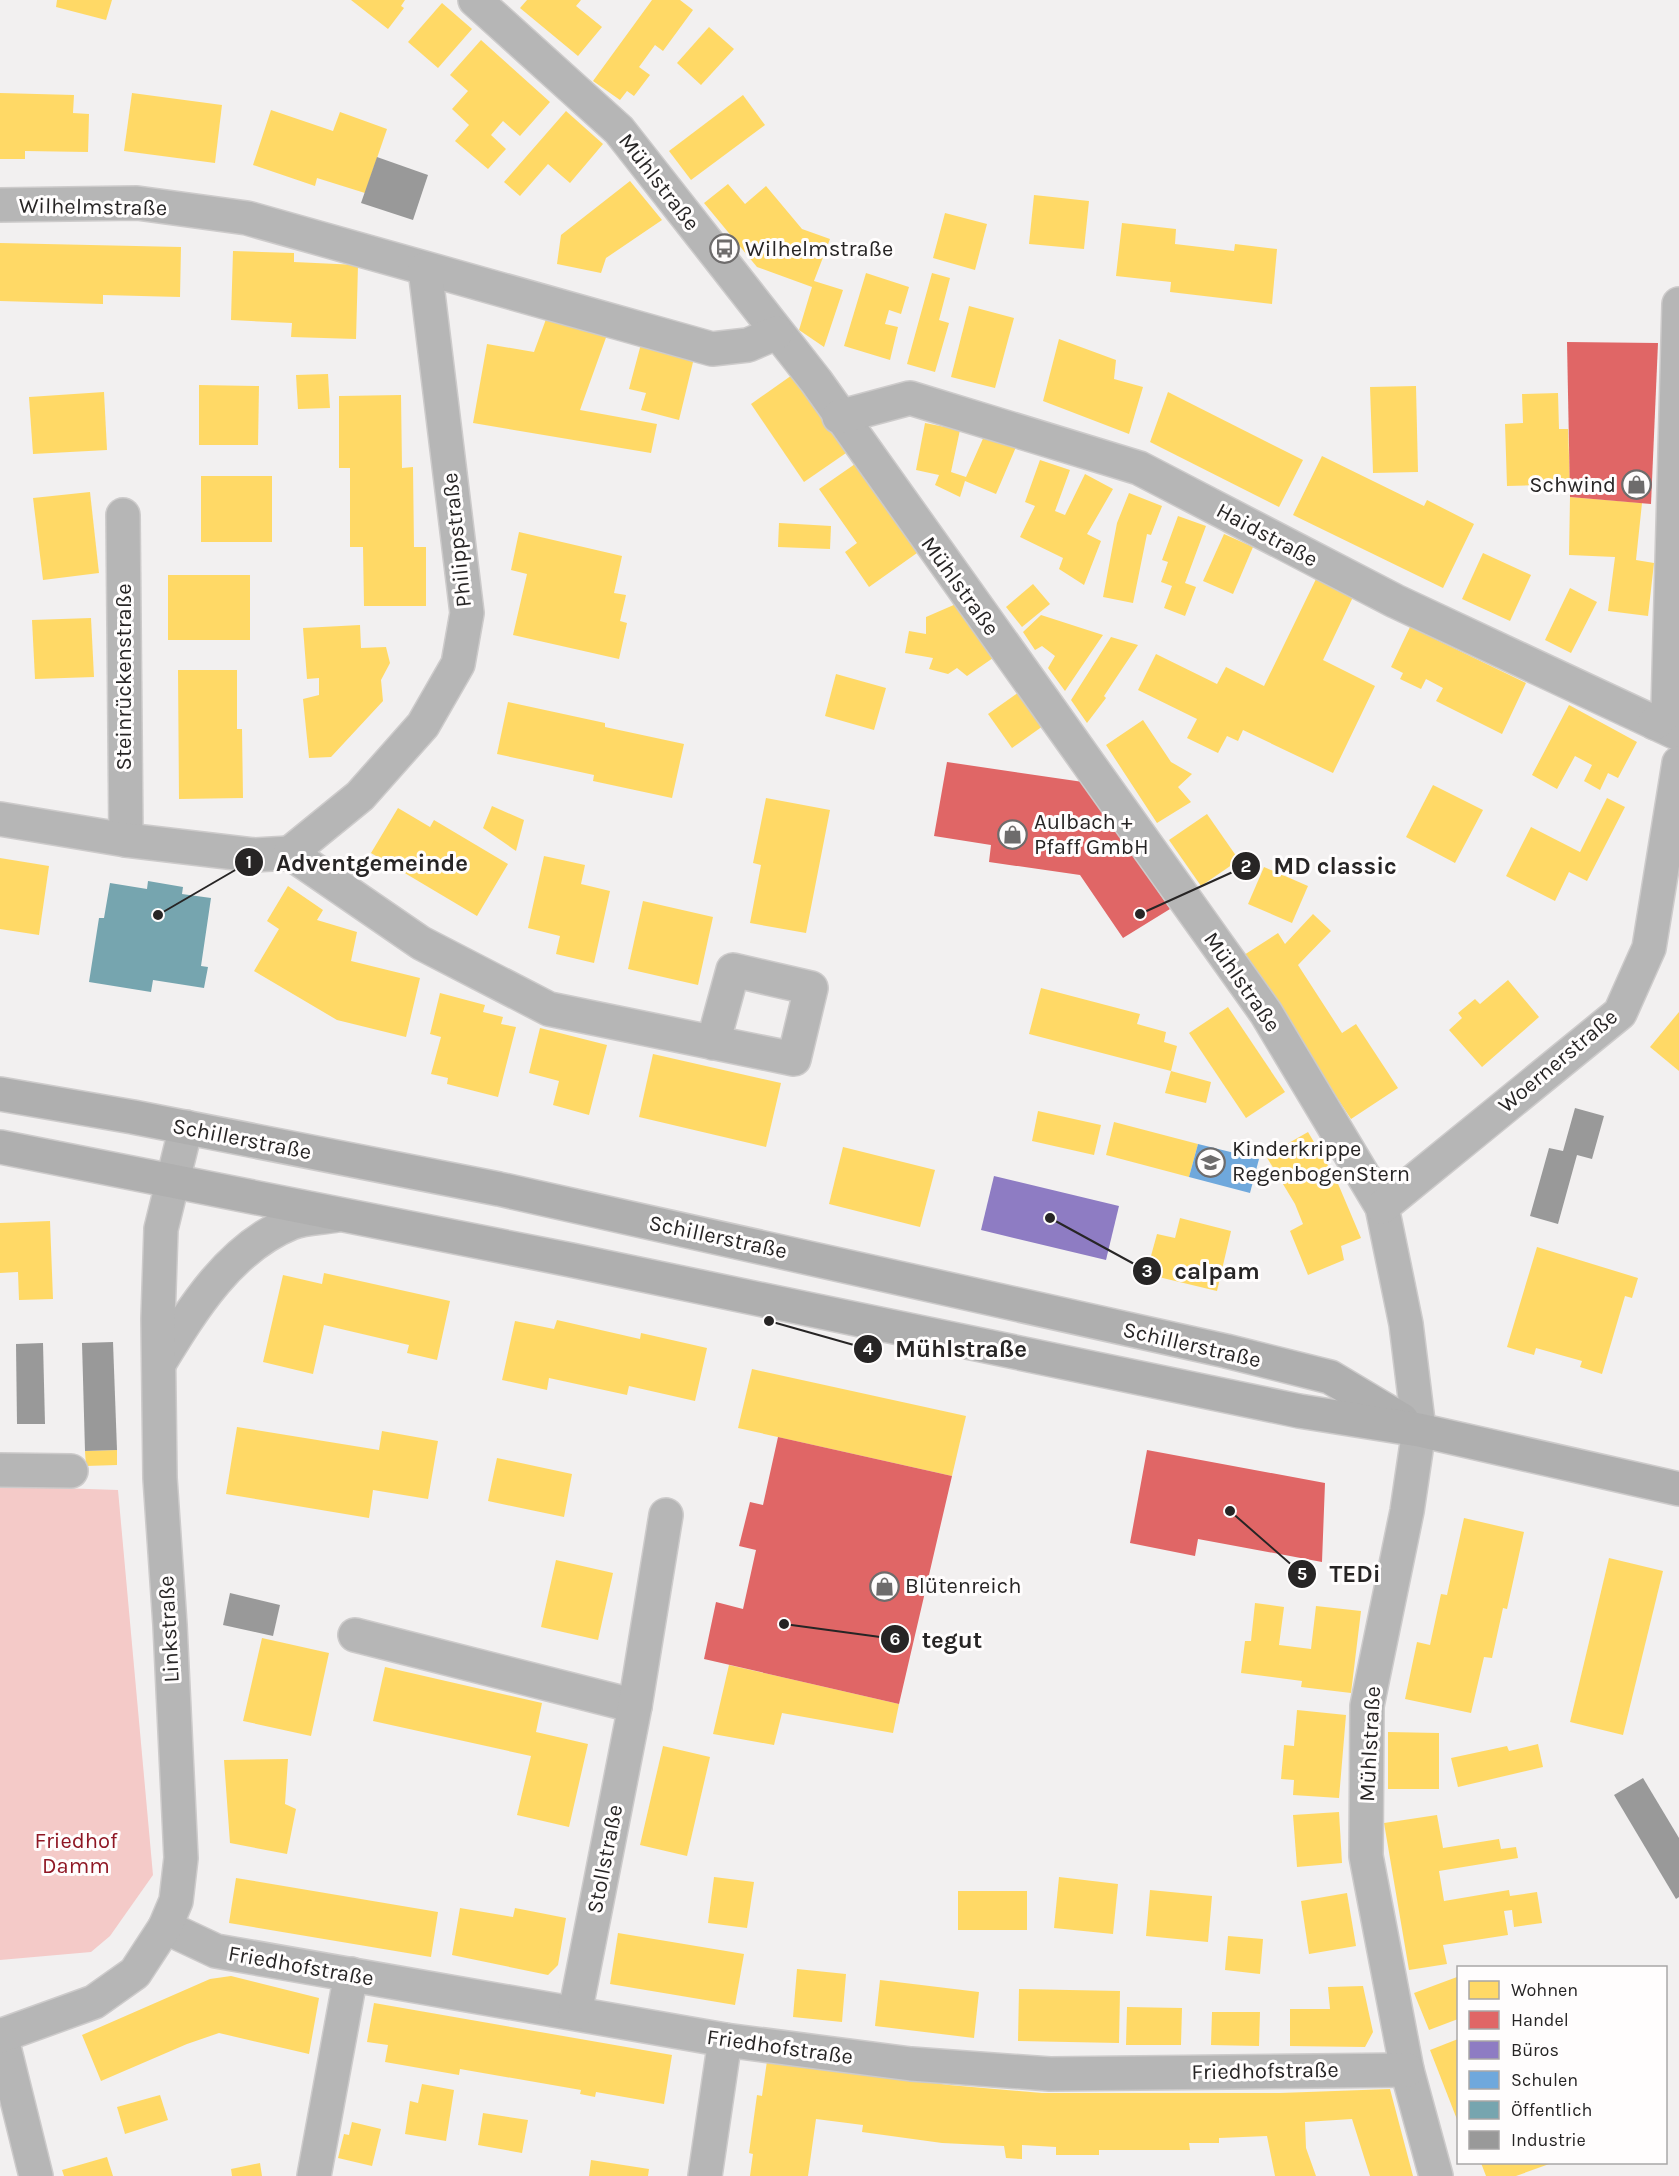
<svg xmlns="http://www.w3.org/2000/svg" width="1679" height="2176" viewBox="0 0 1679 2176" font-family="Karla,sans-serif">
  <rect width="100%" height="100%" fill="#f2f0f0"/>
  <!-- green -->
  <path fill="#f4cac8" d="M0 1486 118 1490 153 1875 110 1936 91 1952 0 1960Z"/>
  <!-- homes -->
  <g fill="#ffd966">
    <path d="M57 0H112L106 20 56 7Z"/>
    <path d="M351 0H405L401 6 404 8 388 29Z"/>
    <path d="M527 0H581L576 6 602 27 578 56 520 8Z"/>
    <path d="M652 0H680L693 10 663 51 655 45 639 67 650 75 634 96 627 91 620 100 593 81Z"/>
    <path d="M442 3 472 29 438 68 408 42Z"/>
    <path d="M709 27 734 49 701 85 677 63Z"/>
    <path d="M481 40 550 102 520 136 503 121 491 135 506 149 488 169 455 141 469 125 452 109 468 91 450 75Z"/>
    <path d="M0 93 74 95 73 113 89 114 88 152 25 151V159H0Z"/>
    <path d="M132 93 222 105 215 163 124 151Z"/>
    <path d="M743 95 765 125 691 180 669 151Z"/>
    <path d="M271 110 333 131 340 112 387 129 365 193 317 178 315 186 253 165Z"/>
    <path d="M566 111 603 144 570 183 548 164 520 196 504 182Z"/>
    <path d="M630 181 662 220 606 258 601 273 557 264 561 235Z"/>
    <path d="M728 184 745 204 766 186 802 229 830 239 814 281 843 290 824 347 799 330 812 287 757 267 704 203Z"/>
    <path d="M1034 195 1089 201 1084 249 1029 244Z"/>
    <path d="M945 213 987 224 975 270 933 258Z"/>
    <path d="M1122 223 1176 229 1175 244 1234 251 1235 244 1277 249 1272 304 1170 292 1171 282 1116 276Z"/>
    <path d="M0 243 181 247 180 297 103 295V304L0 301Z"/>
    <path d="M233 251 294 253V262L358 265 356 339 291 337 292 323 231 320Z"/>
    <path d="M866 273 909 287 901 314 889 310 885 324 898 327 890 360 844 346Z"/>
    <path d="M932 273 950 278 939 320 949 323 935 372 907 364Z"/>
    <path d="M969 306 1014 318 995 388 951 377Z"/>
    <path d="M549 311 608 332 580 410 657 424 651 453 473 423 487 344 534 352Z"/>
    <path d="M1059 339 1116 360 1114 379 1143 387 1129 434 1043 401Z"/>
    <path d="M641 344 694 358 679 420 641 410 646 393 629 389Z"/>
    <path d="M795 373 849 451 804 482 751 404Z"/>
    <path d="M328 374 330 408 298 409 296 375Z"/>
    <path d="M199 385 259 386 258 445H199Z"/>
    <path d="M1416 386 1418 472 1373 473 1370 387Z"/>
    <path d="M104 392 107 450 33 454 29 397Z"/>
    <path d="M1168 392 1303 460 1279 507 1150 442Z"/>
    <path d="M1558 393 1559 429H1568L1570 484 1507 486 1505 424 1523 423 1522 394Z"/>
    <path d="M401 395 402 468 413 467 414 547H426V606H364L363 547H350V468H339V396Z"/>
    <path d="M925 423 960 430 951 472 966 477 985 434 1016 447 996 494 965 481 960 497 935 485 939 475 916 470Z"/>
    <path d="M1322 456 1424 506 1427 500 1474 524 1443 588 1293 515Z"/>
    <path d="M1040 460 1070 470 1055 511 1065 515 1085 474 1113 489 1087 534 1101 541 1084 585 1059 569 1063 558 1020 537 1035 506 1025 502Z"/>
    <path d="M855 464 917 553 869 587 845 552 857 543 819 489Z"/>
    <rect x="201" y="476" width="71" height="66"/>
    <path d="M90 492 99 573 43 580 33 498Z"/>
    <path d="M1129 493 1162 506 1151 535 1147 534 1133 603 1103 597 1117 523Z"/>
    <path d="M1570 497 1642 503 1636 560 1654 563 1648 616 1608 611 1615 557 1569 555Z"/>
    <path d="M1178 516 1206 526 1185 583 1196 587 1185 616 1164 608 1172 586 1161 582 1168 562 1162 560Z"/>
    <path d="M779 523 831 526 830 549 778 547Z"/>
    <path d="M519 532 622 556 614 593 626 595 620 621 627 623 619 659 513 635 527 574 511 570Z"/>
    <path d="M1224 534 1253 547 1233 594 1203 581Z"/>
    <path d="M1483 553 1531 575 1510 621 1462 599Z"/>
    <rect x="168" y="575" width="82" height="65"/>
    <path d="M1316 579 1353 597 1323 660 1375 686 1333 773 1243 730 1238 741 1227 736 1218 753 1187 738 1197 719 1138 690 1156 654 1217 684 1226 667 1264 686Z"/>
    <path d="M1033 584 1050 604 1022 627 1006 607Z"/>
    <path d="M1570 588 1597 602 1571 653 1545 640Z"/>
    <path d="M956 604 993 658 967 676 957 668 948 674 929 669 933 658 905 653 909 631 926 634V617Z"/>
    <path d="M1041 615 1103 635 1065 691 1048 668 1055 656 1042 646 1035 650 1023 632Z"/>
    <path d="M91 618 94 677 35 679 32 620Z"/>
    <path d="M360 625 361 648 386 647 390 663 381 680 383 701 331 757 309 758 303 699 319 695V678L307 679 303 628Z"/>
    <path d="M1410 627 1526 683 1502 734 1436 701 1443 688 1426 679 1421 689 1400 679 1403 673 1391 667Z"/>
    <path d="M1111 637 1138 645 1104 696 1106 698 1087 723 1071 700Z"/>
    <path d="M178 670H237V729H242L243 798 179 799Z"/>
    <path d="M836 674 886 688 874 730 825 716Z"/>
    <path d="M1019 692 1043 726 1012 748 988 714Z"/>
    <path d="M508 702 605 723V727L684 744 672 798 593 781 594 775 497 754Z"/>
    <path d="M1569 705 1637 742 1618 778 1608 773 1600 790 1584 781 1592 765 1575 756 1557 789 1532 775Z"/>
    <path d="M1143 720 1171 762 1192 774 1178 787 1191 802 1157 823 1106 745Z"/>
    <path d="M1433 785 1483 810 1455 863 1406 837Z"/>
    <path d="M766 798 830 810 806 933 750 923 761 865 753 863Z"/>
    <path d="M1607 798 1625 807 1587 881 1569 872 1555 901 1506 876 1531 827 1580 852Z"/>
    <path d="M492 806 524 820 516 851 483 828Z"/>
    <path d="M398 808 430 827 434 820 508 864 477 916 371 853Z"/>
    <path d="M1207 814 1239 860 1201 886 1169 840Z"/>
    <path d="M544 856 585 865 581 884 610 891 594 963 556 954 560 936 528 928Z"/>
    <path d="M0 858 49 866 39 935 0 929Z"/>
    <path d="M1264 867 1308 886 1292 923 1248 904Z"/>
    <path d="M288 886 323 910 317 920 357 932 351 961 420 978 406 1037 337 1020 254 971 279 929 267 921Z"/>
    <path d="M643 901 713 917 698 985 628 969Z"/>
    <path d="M1313 914 1331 931 1298 965 1342 1033 1356 1024 1398 1088 1351 1119 1244 955 1278 933 1285 944Z"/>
    <path d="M1508 980 1539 1017 1482 1067 1449 1030 1462 1018 1458 1013 1475 999 1480 1004Z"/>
    <path d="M1041 988 1140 1014 1137 1024 1166 1032 1164 1042 1177 1046 1171 1071 1211 1082 1206 1103 1165 1093 1171 1071 1029 1034Z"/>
    <path d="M440 993 485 1005 483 1012 503 1017 501 1024 516 1027 498 1097 447 1084 448 1078 431 1074 441 1037 430 1034Z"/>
    <path d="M1228 1007 1285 1092 1246 1118 1189 1033Z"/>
    <path d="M1679 1012V1071L1650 1047Z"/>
    <path d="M540 1028 607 1045 589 1115 553 1105 559 1081 529 1073Z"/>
    <path d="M653 1054 781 1083 766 1147 639 1117Z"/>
    <path d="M1038 1111 1101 1125 1094 1155 1032 1141Z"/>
    <path d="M1114 1122 1198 1144 1189 1177 1106 1155Z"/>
    <path d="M1308 1132 1336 1179 1361 1238 1341 1246 1344 1260 1308 1275 1290 1231 1303 1224 1295 1204 1266 1156Z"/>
    <path d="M843 1147 935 1170 920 1227 829 1204Z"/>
    <path d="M1180 1218 1231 1231 1217 1291 1146 1274 1157 1234 1175 1238Z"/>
    <path d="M50 1221 53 1299 19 1300 18 1272 0 1273V1223Z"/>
    <path d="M1537 1247 1638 1278 1632 1298 1625 1296 1602 1374 1580 1367 1582 1361 1536 1348 1534 1355 1507 1347Z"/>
    <path d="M324 1273 450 1301 437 1360 407 1353 409 1345 324 1325 313 1374 263 1362 283 1275 322 1284Z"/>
    <path d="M557 1320 640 1339 641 1333 707 1348 695 1401 629 1386 627 1395 549 1378 547 1390 502 1380 515 1321 554 1329Z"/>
    <path d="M752 1369 966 1416 952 1476 738 1428Z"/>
    <path d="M237 1427 379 1450 382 1431 438 1441 428 1499 373 1490 369 1518 226 1494Z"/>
    <path d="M117 1450V1465L86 1466 85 1451Z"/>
    <path d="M497 1458 572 1474 564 1517 488 1501Z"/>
    <path d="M1464 1518 1524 1532 1507 1609 1503 1608 1492 1658 1484 1657 1471 1713 1405 1699 1417 1642 1430 1645 1441 1594 1447 1595Z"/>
    <path d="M1609 1558 1663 1571 1623 1735 1570 1722Z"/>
    <path d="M556 1560 613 1573 598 1640 541 1627Z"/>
    <path d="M1255 1603 1284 1607 1279 1645 1311 1649 1316 1606 1361 1611 1351 1693 1301 1687 1302 1681 1241 1673 1245 1641H1251Z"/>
    <path d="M262 1638 329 1653 311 1736 243 1721Z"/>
    <path d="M729 1665 899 1704 893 1733 782 1713 774 1745 713 1734Z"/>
    <path d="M385 1667 542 1703 536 1732 588 1744 569 1827 517 1815 531 1756 373 1721Z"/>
    <path d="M1297 1710 1346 1715 1339 1798 1293 1795 1294 1780 1281 1779 1284 1745 1294 1746Z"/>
    <path d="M1388 1732 1439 1733V1789H1388Z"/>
    <path d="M1538 1744 1543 1767 1458 1787 1451 1758 1507 1746 1509 1751Z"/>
    <path d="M663 1746 710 1757 687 1856 640 1845Z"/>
    <path d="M288 1759 285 1804 296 1809 287 1854 230 1843 224 1760Z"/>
    <path d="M1339 1812 1342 1863 1297 1867 1293 1815Z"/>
    <path d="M1437 1815 1443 1848 1499 1839 1501 1849 1516 1847 1518 1858 1439 1871 1444 1901 1509 1890 1510 1896 1537 1892 1542 1923 1514 1927 1512 1910 1504 1911 1508 1935 1443 1945 1447 1964 1409 1970 1384 1823Z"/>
    <path d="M714 1877 754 1882 747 1928 708 1923Z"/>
    <path d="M1059 1877 1118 1884 1113 1934 1054 1928Z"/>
    <path d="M236 1878 438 1912 431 1957 229 1923Z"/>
    <path d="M1150 1890 1212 1896 1208 1942 1146 1936Z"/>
    <rect x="958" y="1891" width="69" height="39"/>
    <path d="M1347 1893 1356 1946 1309 1954 1301 1901Z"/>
    <path d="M460 1908 513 1917 515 1908 566 1918 558 1965 548 1975 452 1955Z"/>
    <path d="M618 1933 744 1954 735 2005 610 1984Z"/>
    <path d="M1228 1936 1263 1939 1260 1974 1225 1970Z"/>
    <path d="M797 1969 846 1974 842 2022 793 2017Z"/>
    <path d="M231 1976 319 1998 309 2054 219 2033 187 2044 101 2081 82 2035 210 1979Z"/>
    <path d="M1457 1977 1458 2019 1429 2030 1414 1993Z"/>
    <path d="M880 1980 979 1992 974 2038 875 2026Z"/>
    <path d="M1363 1986 1373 2032 1365 2047 1290 2046V2009H1330L1328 1987Z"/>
    <path d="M1019 1989 1120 1991 1119 2043 1018 2041Z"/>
    <path d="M374 2003 672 2055 664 2104 596 2092 595 2097 580 2094 581 2090 460 2069 459 2075 385 2062 388 2045 367 2042Z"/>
    <path d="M1127 2007 1182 2008 1181 2045H1126Z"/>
    <path d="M1212 2012H1260L1259 2046 1211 2045Z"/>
    <path d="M1458 2039V2122L1430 2050Z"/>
    <path d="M767 2061 949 2085 1042 2093H1280L1390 2089 1413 2176H1370L1352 2119 1305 2122 1306 2148 1316 2176H1275L1267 2136 1219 2138V2143H1189L1190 2150H1099V2155H1056V2147L1022 2145V2159L1006 2158 1004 2146 942 2143 862 2132 863 2125 816 2119 808 2176H750L753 2154 749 2153 757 2095 762 2096Z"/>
    <path d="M422 2084 454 2090 446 2141 405 2134 410 2101 418 2103Z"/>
    <path d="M160 2095 168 2120 125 2134 117 2107Z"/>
    <path d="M483 2113 528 2120 522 2153 478 2145Z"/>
    <path d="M352 2122 381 2129 372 2166 338 2158 344 2134 349 2135Z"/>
    <path d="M107 2157 113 2176H64L62 2170Z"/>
    <path d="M591 2160 649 2169 648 2176H589Z"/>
    <path d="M260 2163 262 2176H232L231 2169Z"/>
    <path d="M1481 2163H1552L1516 2176H1486Z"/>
  </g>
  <!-- shops -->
  <g fill="#e06666">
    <path d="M1567 342 1658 343 1651 504 1570 497Z"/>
    <path d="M947 762 1083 782 1170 909 1123 938 1080 875 989 862 991 845 934 836Z"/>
    <path d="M778 1437 952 1476 899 1704 704 1659 716 1602 743 1609 756 1550 739 1546 750 1502 763 1505Z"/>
    <path d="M1147 1450 1325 1483 1322 1562 1198 1539 1195 1556 1130 1543Z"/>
  </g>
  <!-- offices -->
  <path fill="#8e7cc3" d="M994 1176 1119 1206 1106 1260 981 1230Z"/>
  <!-- schools -->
  <path fill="#6fa8dc" d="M1198 1144 1259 1159 1250 1193 1189 1177Z"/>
  <!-- public -->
  <path fill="#76a5af" d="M148 881 183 887 182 894 211 898 201 966 208 967 204 988 153 980 151 992 89 982 99 918H104L110 883 147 889Z"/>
  <!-- industry -->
  <g fill="#999">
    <path d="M377 157 428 175 413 220 361 203Z"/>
    <path d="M1575 1108 1604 1116 1592 1159 1577 1155 1558 1224 1530 1216 1549 1148 1563 1151Z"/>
    <path d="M113 1342 117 1450 85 1451 82 1343Z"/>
    <path d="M43 1343 45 1424H17L16 1344Z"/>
    <path d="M230 1593 280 1605 273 1636 223 1625Z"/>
    <path d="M1643 1778 1679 1838V1897L1676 1899 1614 1795Z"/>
  </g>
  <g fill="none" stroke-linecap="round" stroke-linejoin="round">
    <defs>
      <g id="minor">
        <path d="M475 0 619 130 816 381 1266 1013 1382 1207 1406 1324 1419 1430 1407 1511 1367 1706 1366 1856 1407 2070 1436 2176"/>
        <path d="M0 205 137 203 247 218 712 349 748 345 776 333"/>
        <path d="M839 417 910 398 1139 468 1395 601 1679 734"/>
        <path d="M123 515 126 840"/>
        <path d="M1655 723 1668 711 1679 304"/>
        <path d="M0 819 126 840 253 855 290 853 421 943 549 1009 794 1059 811 988 733 970 713 1043"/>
        <path d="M290 853 360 796 423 725 458 664 467 613 425 269"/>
        <path d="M1382 1207 1620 1013 1649 948 1679 763"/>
        <path d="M160 1362C193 1308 230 1248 291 1223 305 1217 323 1218 337 1215"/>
        <path d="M0 1470 71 1471"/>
        <path d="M355 1635 635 1706"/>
        <path d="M165 1927 216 1951 725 2040 911 2064 1050 2074 1407 2070"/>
        <path d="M575 2013 635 1706 666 1515"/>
        <path d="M1 2035 36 2176"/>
        <path d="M0 2036 94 2002 135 1973 165 1927 176 1901 181 1858 170 1625 160 1478 158 1319 161 1229 186 1127"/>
        <path d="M314 2176 351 1974"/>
        <path d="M705 2176 725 2040"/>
      </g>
      <g id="major">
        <path d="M0 1094 133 1117 499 1189 1226 1351 1330 1377 1402 1420"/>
        <path d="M0 1147 571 1260 1299 1411 1419 1430 1679 1489"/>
      </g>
    </defs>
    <!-- minor casing -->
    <use href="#minor" stroke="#cdcbcb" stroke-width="36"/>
    <!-- major casing -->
    <use href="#major" stroke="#cdcbcb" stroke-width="36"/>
    <!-- minor -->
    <use href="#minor" stroke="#b6b6b6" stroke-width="33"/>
    <!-- major -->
    <use href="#major" stroke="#afafaf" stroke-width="33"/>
  </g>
  <!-- icons -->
  <defs>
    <symbol id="bus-ring" viewBox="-11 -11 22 22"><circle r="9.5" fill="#fffdfd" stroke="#6e6c6c" stroke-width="1.5"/><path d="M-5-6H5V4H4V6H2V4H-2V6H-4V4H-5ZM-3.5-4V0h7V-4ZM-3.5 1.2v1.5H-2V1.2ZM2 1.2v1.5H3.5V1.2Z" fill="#6e6c6c"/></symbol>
    <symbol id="shop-ring" viewBox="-11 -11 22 22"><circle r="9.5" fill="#fffdfd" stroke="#6e6c6c" stroke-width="1.5"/><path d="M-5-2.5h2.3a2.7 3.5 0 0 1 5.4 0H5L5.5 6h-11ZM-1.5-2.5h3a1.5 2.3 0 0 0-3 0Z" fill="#6e6c6c"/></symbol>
    <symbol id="school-ring" viewBox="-11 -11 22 22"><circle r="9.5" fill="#fffdfd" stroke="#6e6c6c" stroke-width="1.5"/><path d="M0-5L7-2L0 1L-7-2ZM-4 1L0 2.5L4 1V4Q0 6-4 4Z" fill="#6e6c6c"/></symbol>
  </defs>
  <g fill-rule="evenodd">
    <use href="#bus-ring" x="708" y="232" width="33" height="33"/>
    <use href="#shop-ring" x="1620" y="468" width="33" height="33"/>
    <use href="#shop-ring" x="996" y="818" width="33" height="33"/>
    <use href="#school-ring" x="1194" y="1146" width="33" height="33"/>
    <use href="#shop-ring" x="868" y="1570" width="33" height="33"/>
  </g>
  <g text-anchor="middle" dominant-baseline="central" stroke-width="6" stroke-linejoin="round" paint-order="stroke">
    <!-- street labels -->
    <g font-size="22" fill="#272525" stroke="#fffdfd">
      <text transform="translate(659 182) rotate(52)">Mühlstraße</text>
      <text transform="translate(93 207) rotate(1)">Wilhelmstraße</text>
      <text transform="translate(1267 535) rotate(28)">Haidstraße</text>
      <text transform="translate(457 540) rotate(-96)">Philippstraße</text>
      <text transform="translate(960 586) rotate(54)">Mühlstraße</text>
      <text transform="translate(124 677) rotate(-90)">Steinrückenstraße</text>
      <text transform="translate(1242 982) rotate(55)">Mühlstraße</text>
      <text transform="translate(1558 1061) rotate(-40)">Woernerstraße</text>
      <text transform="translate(242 1139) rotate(11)">Schillerstraße</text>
      <text transform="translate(718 1237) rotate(12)">Schillerstraße</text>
      <text transform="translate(1192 1345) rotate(13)">Schillerstraße</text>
      <text transform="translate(169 1629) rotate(-93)">Linkstraße</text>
      <text transform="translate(1370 1744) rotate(-87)">Mühlstraße</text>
      <text transform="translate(605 1859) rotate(-79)">Stollstraße</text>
      <text transform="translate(301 1966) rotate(10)">Friedhofstraße</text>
      <text transform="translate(780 2047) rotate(8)">Friedhofstraße</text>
      <text transform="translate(1265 2071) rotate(-1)">Friedhofstraße</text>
    </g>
    <!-- poi labels -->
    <g font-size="22" fill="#272525" stroke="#fffdfd" text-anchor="start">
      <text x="745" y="249">Wilhelmstraße</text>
      <text x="1616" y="485" text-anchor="end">Schwind</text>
      <text x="1034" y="822">Aulbach +<tspan x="1034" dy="25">Pfaff GmbH</tspan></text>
      <text x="1232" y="1149">Kinderkrippe<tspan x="1232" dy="25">RegenbogenStern</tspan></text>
      <text x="905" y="1586">Blütenreich</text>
    </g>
    <!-- park labels -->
    <g font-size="22" fill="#8f1724" stroke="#fffdfd">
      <text x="76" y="1841">Friedhof<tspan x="76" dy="25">Damm</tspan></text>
    </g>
  </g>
  <!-- callouts -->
  <path fill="none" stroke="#272525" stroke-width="2" d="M158 915L249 862M1140 914L1246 866M1050 1218L1147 1271M769 1321L868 1349M1230 1511L1302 1574M784 1624L895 1639"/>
  <g fill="#272525" stroke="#fffdfd" stroke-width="2">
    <circle cx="158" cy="915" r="6"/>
    <circle cx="1140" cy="914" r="6"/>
    <circle cx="1050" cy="1218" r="6"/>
    <circle cx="769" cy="1321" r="6"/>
    <circle cx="1230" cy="1511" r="6"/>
    <circle cx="784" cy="1624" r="6"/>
    <circle cx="249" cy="862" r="15"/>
    <circle cx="1246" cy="866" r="15"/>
    <circle cx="1147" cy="1271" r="15"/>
    <circle cx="868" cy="1349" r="15"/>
    <circle cx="1302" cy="1574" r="15"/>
    <circle cx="895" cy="1639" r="15"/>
  </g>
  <g font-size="18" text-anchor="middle" font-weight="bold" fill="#fff">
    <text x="249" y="868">1</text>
    <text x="1246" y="872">2</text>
    <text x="1147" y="1277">3</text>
    <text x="868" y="1355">4</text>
    <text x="1302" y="1580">5</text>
    <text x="895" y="1645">6</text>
  </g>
  <g font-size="24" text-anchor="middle" font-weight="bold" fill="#272525" stroke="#fffdfd" stroke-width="6" stroke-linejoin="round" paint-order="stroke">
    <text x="372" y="871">Adventgemeinde</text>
    <text x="1335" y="874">MD classic</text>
    <text x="1217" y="1279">calpam</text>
    <text x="961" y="1357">Mühlstraße</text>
    <text x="1355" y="1582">TEDi</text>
    <text x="952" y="1648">tegut</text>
  </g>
  <!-- legend -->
  <rect x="1457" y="1966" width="210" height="198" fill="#fffdfd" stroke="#a9a7a7" stroke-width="1.5"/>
  <rect x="1469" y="1981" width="30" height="18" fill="#ffd966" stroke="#a9a7a7" stroke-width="1.5"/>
  <text x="1511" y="1996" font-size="18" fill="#272525">Wohnen</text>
  <rect x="1469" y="2011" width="30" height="18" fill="#e06666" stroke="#a9a7a7" stroke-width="1.5"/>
  <text x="1511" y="2026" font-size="18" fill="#272525">Handel</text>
  <rect x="1469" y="2041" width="30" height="18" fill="#8e7cc3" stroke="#a9a7a7" stroke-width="1.5"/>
  <text x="1511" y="2056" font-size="18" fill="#272525">Büros</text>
  <rect x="1469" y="2071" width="30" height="18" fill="#6fa8dc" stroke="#a9a7a7" stroke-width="1.5"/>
  <text x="1511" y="2086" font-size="18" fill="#272525">Schulen</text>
  <rect x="1469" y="2101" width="30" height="18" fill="#76a5af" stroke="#a9a7a7" stroke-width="1.5"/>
  <text x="1511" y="2116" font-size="18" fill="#272525">Öffentlich</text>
  <rect x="1469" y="2131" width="30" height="18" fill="#999999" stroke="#a9a7a7" stroke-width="1.5"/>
  <text x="1511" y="2146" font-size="18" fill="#272525">Industrie</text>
</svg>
